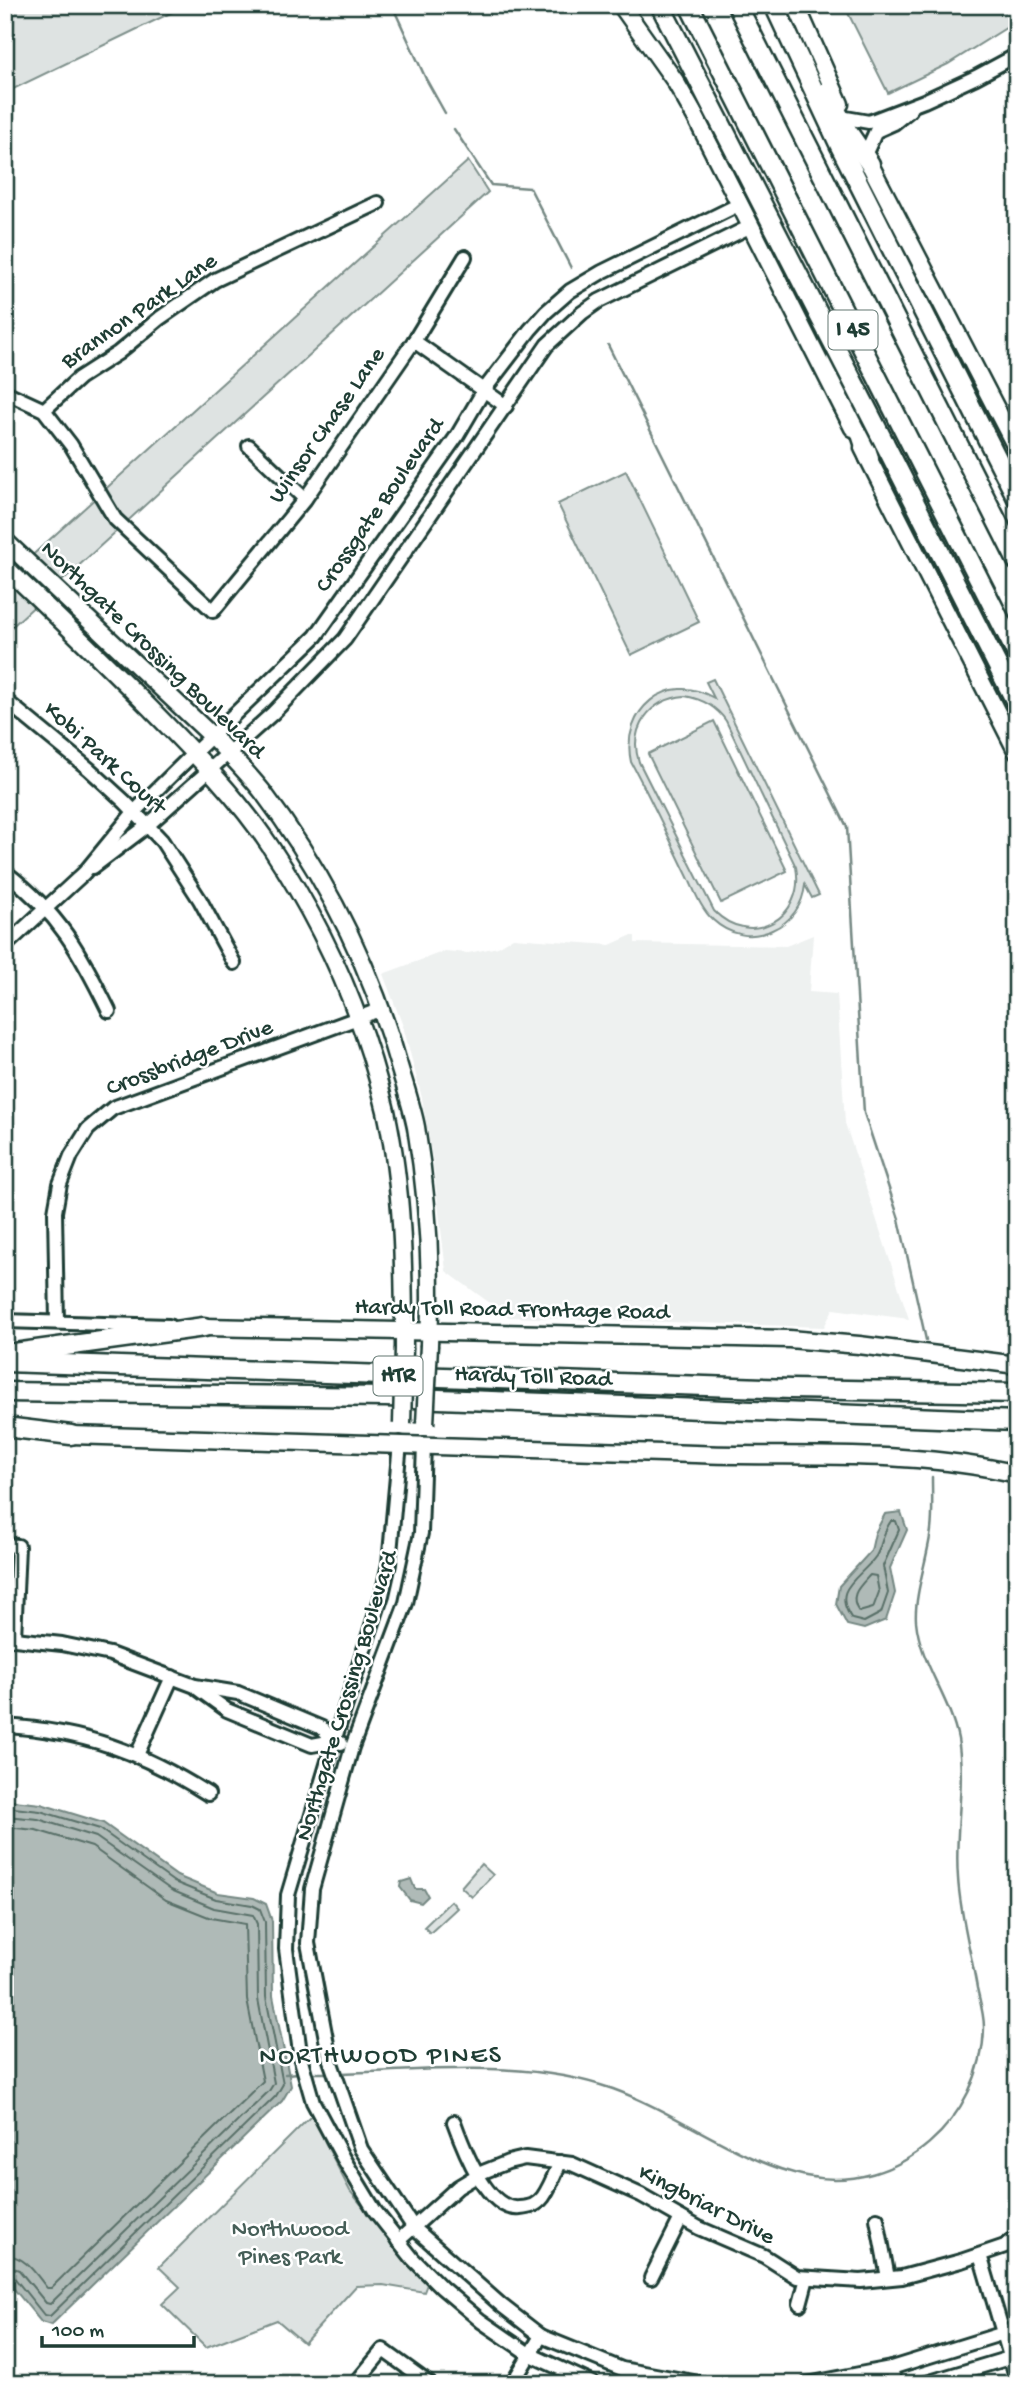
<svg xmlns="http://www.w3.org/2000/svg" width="1022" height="2389" viewBox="0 0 1022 2389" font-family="'Gochi Hand',sans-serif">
  <rect width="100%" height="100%" fill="#fff"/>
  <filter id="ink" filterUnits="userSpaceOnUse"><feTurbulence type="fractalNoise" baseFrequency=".0143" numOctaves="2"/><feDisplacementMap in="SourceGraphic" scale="14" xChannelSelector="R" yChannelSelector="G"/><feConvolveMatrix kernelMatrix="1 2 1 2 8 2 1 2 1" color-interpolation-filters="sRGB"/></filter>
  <g filter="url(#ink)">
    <!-- built -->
    <path fill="#eef1f0" d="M813 935 809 992 837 994 845 1123 909 1319 833 1309 824 1327 509 1317 446 1271 433 1162 422 1098 403 1026 383 974 445 951 468 953 498 947 513 938 610 945 630 936H635V943L786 946Z"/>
    <!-- green -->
    <g fill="#dee3e2" stroke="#7e908b" stroke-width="2" fill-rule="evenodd">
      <path d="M5 5H187L5 93Z"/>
      <path d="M844 5H1017V21L948 64 888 93Z"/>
      <path d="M468 161 488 192 5 633V580Z"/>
      <path d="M626 471 699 622 631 655 558 504Z"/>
      <path d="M713 679 819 895 812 898 805 885C803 905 791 922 772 930 752 940 729 935 713 920 700 908 694 889 686 873 668 836 651 799 631 762 620 711 667 670 714 698L706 682ZM685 696C702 699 716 706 726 721L796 867C806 918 751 949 714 911L639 762C628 728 650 699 685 696Z"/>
      <path d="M714 721 787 871 721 903 648 754Z"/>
      <path d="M481 1864 493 1875 472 1897 461 1887Z"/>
      <path d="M451 1901 457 1908 430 1933 424 1927Z"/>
      <path d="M314 2113 325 2142 350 2191 427 2284 424 2292 383 2285 356 2286 304 2343 277 2320 206 2347 162 2304 180 2287 159 2267Z"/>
    </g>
    <!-- water -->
    <g fill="#afbab7" stroke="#758883" stroke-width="2">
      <path d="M901 1512 907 1530 890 1568 895 1593 886 1620 864 1629 847 1625 836 1604 839 1586 871 1551 875 1533 885 1514Z"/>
      <path d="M5 1800 41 1804 103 1823 177 1876 218 1893 254 1898 266 1904 272 1921 273 1996 291 2086 282 2101 51 2325 41 2322 5 2278Z"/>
      <path d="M411 1879 415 1889H424L428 1896 421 1903 410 1900 400 1887 401 1882Z"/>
    </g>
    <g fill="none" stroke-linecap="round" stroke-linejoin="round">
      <!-- shore -->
      <g stroke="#596f68" stroke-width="2">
        <path d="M891 1521H896L899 1530 883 1566 888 1593 881 1613 864 1622 852 1619C830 1588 860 1579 876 1556 882 1547 882 1533 891 1521Z"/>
        <path d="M870 1575 876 1576 879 1592 873 1608 859 1612C848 1596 859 1587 870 1575Z"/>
        <path d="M5 1807 40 1811 100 1829 174 1882 216 1899 252 1905 260 1909 265 1922 266 1997 283 2084 276 2096 50 2316 44 2315 13 2276 5 2274"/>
        <path d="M5 1816 38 1819 96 1837 171 1890 214 1908 253 1915 257 1924 258 1999 274 2083 269 2091 50 2304 46 2303 19 2270 5 2265"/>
        <path d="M5 1827 36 1830 92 1847 166 1900 211 1918 245 1924 247 2000 263 2081 51 2288H47C35 2273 26 2256 5 2255"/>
      </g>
      <!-- stream -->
      <g stroke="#758883" stroke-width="2.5">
        <path d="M392 5 426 79 445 113"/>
        <path d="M454 129 491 185 530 188 571 268"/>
        <path d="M608 345 847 827 864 1113 899 1219 926 1340"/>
        <path d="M310 2073H331"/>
        <path d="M338 2073C429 2071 526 2058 613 2089 679 2113 737 2161 806 2176 899 2195 982 2119 984 2027 984 2015 980 2001 977 1988 971 1952 960 1914 958 1878 954 1831 966 1786 958 1739 950 1698 920 1663 916 1621 914 1595 928 1557 931 1530 933 1513 932 1494 932 1477"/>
        <path d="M285 2074 300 2073"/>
      </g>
      <defs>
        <g id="minor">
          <path d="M846 118 869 122 924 101 976 77 1017 55"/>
          <path d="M865 155 876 131 894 123 910 110"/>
          <path d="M414 341 506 406"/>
          <path d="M5 392 44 410 71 445 115 519 213 611 305 499 414 341 465 257"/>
          <path d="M44 410 79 378 118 353 160 318 215 280 378 203"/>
          <path d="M249 446 305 499"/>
          <path d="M5 700 89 769 125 802 162 841 200 900 234 963"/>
          <path d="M93 867 147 826 273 713 345 639 547 345 582 313 599 301 751 226"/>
          <path d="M5 872C59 913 80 952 109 1011"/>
          <path d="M5 946 84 873 134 812 194 753 316 636 457 436 484 390 530 330 546 312 570 291 602 272 740 204"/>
          <path d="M5 1321 169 1326"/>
          <path d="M57 1322 55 1212 60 1184 71 1156 88 1129 113 1108 382 1009"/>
          <path d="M400 1443 389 1564 382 1595 334 1741 288 1895 286 1949 301 2060 313 2102 343 2158 375 2211 413 2259 442 2288 481 2321 529 2354 594 2384"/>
          <path d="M424 1444 421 1533 406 1603 352 1747 312 1889 308 1943 330 2060 361 2149 414 2228 501 2305 541 2336 622 2369 705 2384"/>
          <path d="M5 1545 18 1546 14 1638"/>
          <path d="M5 1638 62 1644 110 1654 195 1686 238 1693 322 1728 334 1741 341 1743"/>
          <path d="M198 1689 227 1710 312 1745 334 1741"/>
          <path d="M5 1726C85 1731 141 1752 208 1794"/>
          <path d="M137 1755 172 1677"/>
          <path d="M454 2122C463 2147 487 2212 520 2208 530 2207 536 2206 543 2197 550 2187 555 2174 560 2162"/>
          <path d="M877 2219 888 2278"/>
          <path d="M398 2241 458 2187 483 2172 508 2162 525 2158 572 2164 641 2195 699 2228 764 2256 797 2277 861 2281 902 2277 961 2261 1005 2246 1017 2237"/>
          <path d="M980 2255 1017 2380"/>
          <path d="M651 2278 681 2218"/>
          <path d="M800 2304 807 2278"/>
          <path d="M891 2368 895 2384"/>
          <path d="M355 2384 383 2350 430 2384"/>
          <path d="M512 2384 541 2336"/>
          <path d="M807 2384 891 2368 1017 2329"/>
          <path d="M923 2384 1016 2356"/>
        </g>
        <g id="major">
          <path d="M621 5 675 81 695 116 853 428"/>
          <path d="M796 5 840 104"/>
          <path d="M864 153 1017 449"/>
          <path d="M863 448 1017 752"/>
          <path d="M5 541 212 736C229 754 247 772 262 791 325 874 371 966 399 1066 405 1086 412 1107 416 1127 428 1198 432 1273 429 1345"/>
          <path d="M5 567C54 613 102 660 149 707 192 751 236 795 270 846 324 927 364 1017 386 1111 403 1189 404 1268 404 1348"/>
          <path d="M204 1327 789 1339 859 1345 1017 1365"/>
          <path d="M71 1435C279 1440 487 1446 695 1454 802 1458 912 1449 1017 1474"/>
        </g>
        <g id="highway">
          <path d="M689 5 1017 654"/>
          <path d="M737 5 1017 561"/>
          <path d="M774 5 839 144 1017 498"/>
          <path d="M826 92 848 132 870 164"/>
          <path d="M836 359 869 458"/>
          <path d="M884 442 1017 704"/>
          <path d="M7 1354 204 1327"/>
          <path d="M5 1362 791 1389 1017 1393"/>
          <path d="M5 1392 386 1397 1017 1421"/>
          <path d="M5 1427 71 1435"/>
        </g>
      </defs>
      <!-- minor casing -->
      <use href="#minor" stroke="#1f3d34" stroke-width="18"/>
      <!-- major casing -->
      <use href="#major" stroke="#1f3d34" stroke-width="21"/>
      <!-- highway casing -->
      <use href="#highway" stroke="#1f3d34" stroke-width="23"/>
      <!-- minor -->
      <use href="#minor" stroke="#fff" stroke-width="12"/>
      <!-- major -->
      <use href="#major" stroke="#fff" stroke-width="16"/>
      <!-- highway -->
      <use href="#highway" stroke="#fff" stroke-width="18"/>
      <defs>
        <g id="major-bridge">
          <path d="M402 1424 404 1348"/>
          <path d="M425 1424 429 1345"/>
        </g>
        <path id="highway-bridge" d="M660 5 884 442"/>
      </defs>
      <!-- major-bridge casing -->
      <use href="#major-bridge" stroke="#1f3d34" stroke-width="21" stroke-linecap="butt"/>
      <!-- highway-bridge casing -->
      <use href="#highway-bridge" stroke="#1f3d34" stroke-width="23" stroke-linecap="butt"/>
      <!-- major-bridge -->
      <use href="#major-bridge" stroke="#fff" stroke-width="16"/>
      <!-- highway-bridge -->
      <use href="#highway-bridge" stroke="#fff" stroke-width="18"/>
    </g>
  </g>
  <g text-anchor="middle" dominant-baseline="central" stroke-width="5" stroke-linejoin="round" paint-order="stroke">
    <!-- shield labels -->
    <g fill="#fff" stroke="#627771" stroke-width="2">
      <rect x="828.5" y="310.5" width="49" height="39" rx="5"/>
      <rect x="373.5" y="1356.5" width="49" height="39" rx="5"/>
    </g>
    <g font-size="23" font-weight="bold" fill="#1f3d34">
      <text x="853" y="330">I 45</text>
      <text x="398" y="1376">HTR</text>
    </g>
    <!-- street labels -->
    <g font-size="24" fill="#1f3d34" stroke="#fff">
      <text transform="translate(140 312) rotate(-35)">Brannon Park Lane</text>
      <text transform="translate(328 426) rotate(-55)">Winsor Chase Lane</text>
      <text transform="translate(381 506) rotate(-55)">Crossgate Boulevard</text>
      <text transform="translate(152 651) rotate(44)">Northgate Crossing Boulevard</text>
      <text transform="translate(104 759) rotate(42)">Kobi Park Court</text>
      <text transform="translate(190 1059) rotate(-21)">Crossbridge Drive</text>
      <text transform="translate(512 1311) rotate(1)">Hardy Toll Road Frontage Road</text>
      <text transform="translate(533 1378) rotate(2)">Hardy Toll Road</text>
      <text transform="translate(348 1696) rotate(-73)">Northgate Crossing Boulevard</text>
      <text transform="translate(706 2206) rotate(27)">Kingbriar Drive</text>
    </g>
    <!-- park labels -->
    <g font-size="24" fill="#455e57" stroke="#fff">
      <text x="290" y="2230">Northwood<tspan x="290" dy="28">Pines Park</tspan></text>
    </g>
    <!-- neighbourhood labels -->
    <g font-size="26" letter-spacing="2" fill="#1f3d34" stroke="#fff">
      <text x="381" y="2057">NORTHWOOD PINES</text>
    </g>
  </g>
  <!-- margin -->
  <rect width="1022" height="2389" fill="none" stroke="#fff" stroke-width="28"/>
  <rect x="14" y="14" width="994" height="2361" fill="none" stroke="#1f3d34" stroke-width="2.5" filter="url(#ink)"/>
  <!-- scale -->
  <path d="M42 2336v10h152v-10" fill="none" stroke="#1f3d34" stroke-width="3.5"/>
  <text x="52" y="2336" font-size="21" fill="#1f3d34" stroke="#ffffff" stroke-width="5" paint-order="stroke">100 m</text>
</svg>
